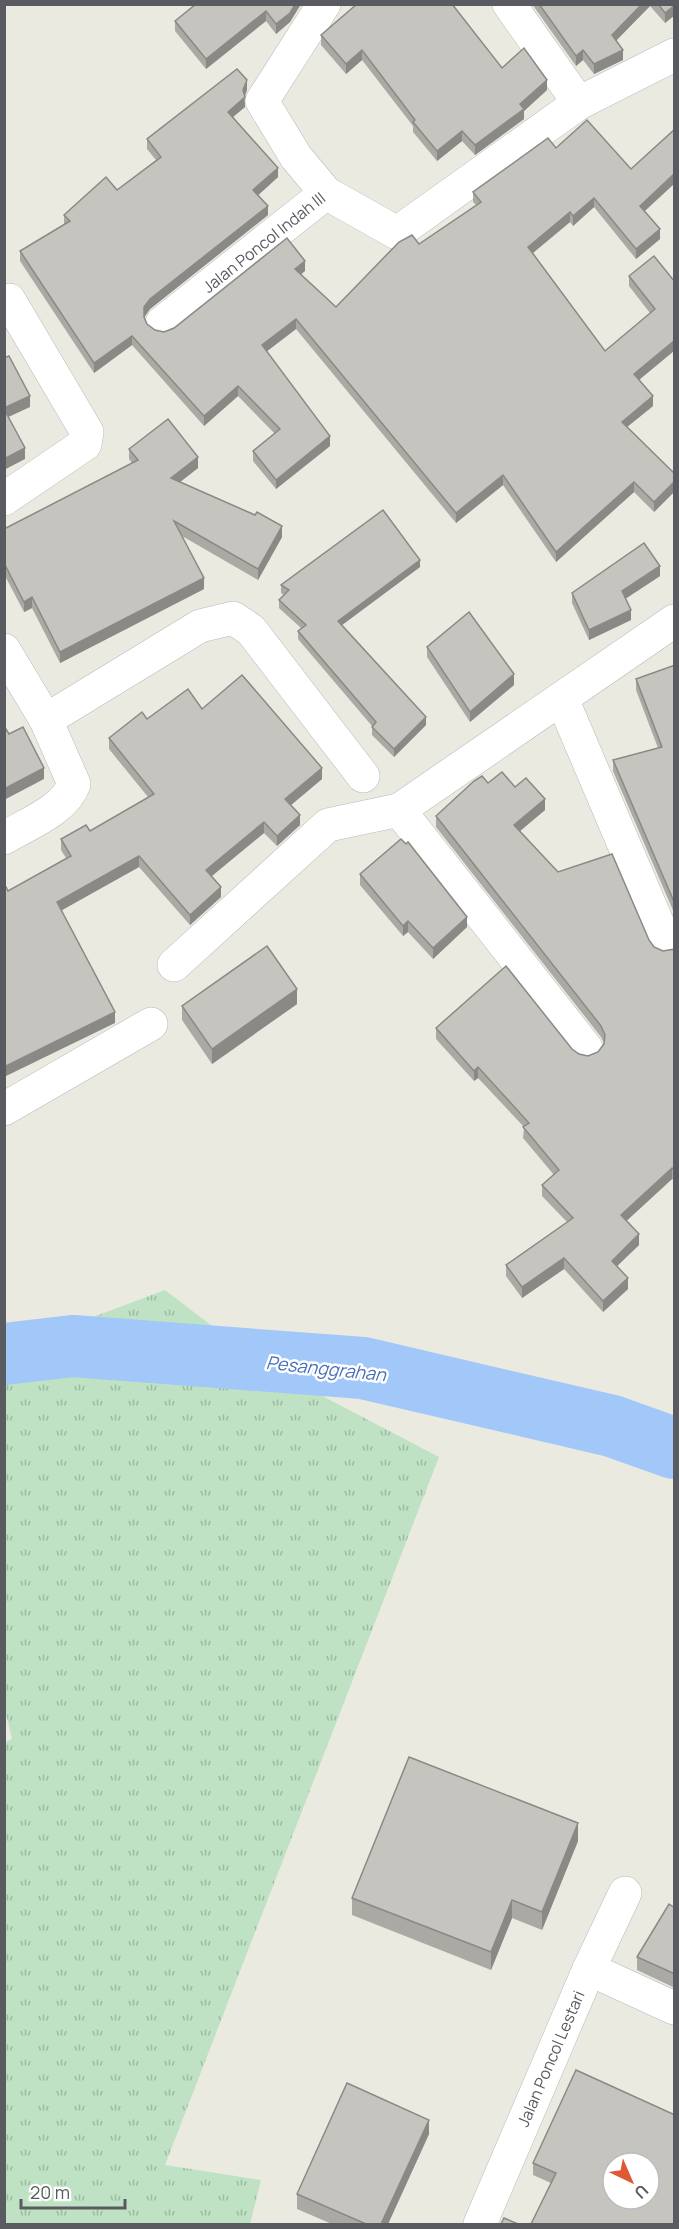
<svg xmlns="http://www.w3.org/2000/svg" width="679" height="2229" viewBox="0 0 679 2229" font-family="Manrope,sans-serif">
  <defs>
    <pattern id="grass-tufts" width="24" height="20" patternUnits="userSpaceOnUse" patternTransform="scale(1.5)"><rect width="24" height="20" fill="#bee2c3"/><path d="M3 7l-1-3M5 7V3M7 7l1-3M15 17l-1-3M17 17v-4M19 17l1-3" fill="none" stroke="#9dbaa2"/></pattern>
  </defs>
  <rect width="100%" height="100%" fill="#ebeae0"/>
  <!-- grass -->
  <path fill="url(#grass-tufts)" d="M165 1290 263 1365 439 1457 165 2165 261 2180 250 2224H5L4 1743 12 1739 4 1705 5 1350Z"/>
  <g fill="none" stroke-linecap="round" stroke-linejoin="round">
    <!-- river -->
    <path stroke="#a2c7f9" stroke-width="62" d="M4 1354 73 1346 363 1368 612 1426 674 1448"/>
    <defs>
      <g id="minor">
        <path d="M324 4 262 101 296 157 326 193"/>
        <path d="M509 4 579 103"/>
        <path id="s1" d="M162 323 326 193 397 233 579 103 674 55"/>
        <path d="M4 499 85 444 87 432 9 300"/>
        <path d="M4 650 46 720 74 784C65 810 27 824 4 838"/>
        <path d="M562 699 666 943"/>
        <path d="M46 720 200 626 233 618 251 630 363 776"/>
        <path d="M399 810 586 1048"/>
        <path d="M174 965 328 825 399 810 674 621"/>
        <path d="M4 1109 151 1024"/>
        <path d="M589 1969 674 2008"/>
        <path id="s2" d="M480 2224 589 1969 625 1893"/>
      </g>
    </defs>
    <!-- minor casing -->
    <use href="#minor" stroke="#b8b9be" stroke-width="34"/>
    <!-- minor -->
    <use href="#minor" stroke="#fff" stroke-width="33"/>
  </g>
  <!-- wall -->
  <g fill="#aaa9a3">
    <path d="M301 4 290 22 276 34 266 21 206 69 175 31V21Z"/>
    <path d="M532 4H675V15L665 23 650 6 616 40 623 60 594 74 583 60 576 66Z"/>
    <path d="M321 35 502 68 547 90 524 111V119L475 155 462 141 437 161 413 132V126L362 60 346 74 321 45Z"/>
    <path d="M247 90 245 96V107L233 117 278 177 258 195 268 215 150 309 144 318 147 324 155 330 164 332 305 271 301 274 336 307 419 244 476 205 473 202V192L556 148 631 169 675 129V183L645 211 660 239 636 259 594 207 573 226 570 222 533 253 605 351 650 313 629 286V276L675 282V350L639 380 653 406 627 427 675 474V491L654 512 634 492 556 562 503 485 456 523 296 329 267 351 330 446 276 489 253 461V451L275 434 238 396 204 426 132 345 94 373 20 261V251L64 225V215L117 190 156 160 147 149V139Z"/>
    <path d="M129 449 198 468 180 482 282 537 258 580 182 536 204 589 60 663 32 608 24 612 4 574V529L132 463 129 459Z"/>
    <path d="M420 567 342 625 426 725 394 757 372 735V726L298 639V631L301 628 279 608V600L284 595 281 593V585Z"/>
    <path d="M660 576 625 599 631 620 589 640 572 603V593Z"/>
    <path d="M427 647 514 685 470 722 427 657Z"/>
    <path d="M675 665V915L613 771V760L658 748 636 690V679Z"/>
    <path d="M202 709 322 779 291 805 300 825 277 846 264 833 211 876 221 897 190 925 139 867 61 910 115 1023 8 891 66 858 61 850V839L90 831 148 797 109 749V738L147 719Z"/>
    <path d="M488 783 515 787 545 810 520 831 558 872 649 940 654 947 663 951 675 949V1181L672 1179 626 1221 639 1245 617 1266 628 1289 603 1312 564 1269 522 1298 506 1276V1265L567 1222 542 1196V1185L554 1175 523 1138 524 1127 478 1078 474 1081 436 1039V1028L572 1049 579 1054 588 1056 598 1052 604 1043 601 1037 436 827V816Z"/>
    <path d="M360 874 467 927 433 959 408 932 403 936 360 885Z"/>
    <path d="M297 1004 212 1064 182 1020V1006Z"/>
    <path d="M578 1841 542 1930 512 1918 491 1970 352 1915V1898Z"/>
    <path d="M675 1908V1988L637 1970V1957Z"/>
    <path d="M675 2071V2090L673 2089V2075Z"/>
    <path d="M675 2115 551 2183 533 2175V2163Z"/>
    <path d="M429 2134 388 2224H332L297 2209V2194Z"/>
  </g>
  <!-- shaded-wall -->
  <g fill="#8b8985">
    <path d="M295 4H301L290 22 276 34V24Z"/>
    <path d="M642 4H650V6L612 45V35Z"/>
    <path d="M675 5V15L665 23V13Z"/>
    <path d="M266 11V21L206 69V59Z"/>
    <path d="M362 50V60L346 74V64Z"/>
    <path d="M583 50V60L576 66V56Z"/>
    <path d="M623 50V60L594 74V64Z"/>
    <path d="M247 80V90L244 97 245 107 228 121V112L243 90Z"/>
    <path d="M547 80V90L524 111V119L475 155V145Z"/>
    <path d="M462 131V141L437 161V151Z"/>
    <path d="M278 168V177L253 200V190Z"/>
    <path d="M675 173V183L640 215V206Z"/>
    <path d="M594 198V207L573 226V216Z"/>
    <path d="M268 206V215L150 309 144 317V326V307L150 299Z"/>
    <path d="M570 212V222L528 257V247Z"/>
    <path d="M660 229V239L636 259V249Z"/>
    <path d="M305 261V271L295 279V269Z"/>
    <path d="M296 319V329L262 355V345Z"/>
    <path d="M132 336V345L94 373V363Z"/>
    <path d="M675 340V350L634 384V374Z"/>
    <path d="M238 386V396L204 426V416Z"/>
    <path d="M30 396V407L4 419V408Z"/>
    <path d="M653 396V406L622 431V422Z"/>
    <path d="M330 436V446L276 489V480Z"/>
    <path d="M25 448V459L4 470V459Z"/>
    <path d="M198 457V468L171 489V478Z"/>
    <path d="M503 475V485L456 523V513Z"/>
    <path d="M675 481V491L654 512V502Z"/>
    <path d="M634 482V492L556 562V552Z"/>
    <path d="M282 526V537L258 580V569Z"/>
    <path d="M420 560V567L338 628V621Z"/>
    <path d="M660 566V576L622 601V591Z"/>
    <path d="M204 578V589L60 663V652Z"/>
    <path d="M32 597V608L24 612V602Z"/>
    <path d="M631 610V620L589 640V630Z"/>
    <path d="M514 674V685L470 722V712Z"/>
    <path d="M426 717V725L394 757V749Z"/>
    <path d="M44 768V779L4 800V789Z"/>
    <path d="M322 768V779L285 810V799Z"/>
    <path d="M545 799V810L514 836V825Z"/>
    <path d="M300 815V825L277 846V836Z"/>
    <path d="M264 822V833L206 881V870Z"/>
    <path d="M139 856V867L57 913V902Z"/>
    <path d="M221 887V897L190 925V915Z"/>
    <path d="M467 917V927L433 959V948Z"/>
    <path d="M408 921V932L403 936V926Z"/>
    <path d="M297 989V1004L212 1064V1049Z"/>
    <path d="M115 1012V1023L4 1077V1067Z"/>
    <path d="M478 1067V1078L474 1081V1071Z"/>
    <path d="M672 1168V1179L621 1226V1215Z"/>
    <path d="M639 1234V1245L612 1271V1261Z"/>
    <path d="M564 1258V1269L522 1298V1287Z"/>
    <path d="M628 1278V1289L603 1312V1301Z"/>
    <path d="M578 1823V1841L542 1930V1912Z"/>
    <path d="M512 1900V1918L491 1970V1952Z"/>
    <path d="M429 2120V2134L388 2224H381Z"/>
  </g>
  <!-- building -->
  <g fill="#c6c4be" stroke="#8b8985" stroke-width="1.5" fill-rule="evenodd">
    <path d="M196 4H295L290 13 276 24 266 11 206 59 175 21Z"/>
    <path d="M357 4H452L502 68 524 48 547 80 520 104 524 109 475 145 462 131 437 151 413 122 415 120 362 50 346 64 321 35Z"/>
    <path d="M539 4H642L612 35 623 50 594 64 583 50 576 56Z"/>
    <path d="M658 4H675V5L665 13Z"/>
    <path d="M237 69 247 80 243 90 245 97 228 112 278 168 253 190 268 206 150 299 144 307V317L147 324 155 330 164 332 174 328 287 238 305 261 295 269 336 307 399 242 412 235 419 244 481 202 473 192 548 138 556 148 587 120 631 169 675 129V173L640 206 660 229 636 249 594 198 573 216 570 212 528 247 605 351 655 309 629 276 654 256 675 282V340L634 374 653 396 622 422 675 474V481L654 502 634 482 556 552 503 475 456 513 296 319 262 345 330 436 276 480 253 451 280 429 238 386 204 416 132 336 94 363 20 251 70 221 64 215 106 177 117 190 161 157 147 139Z"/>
    <path d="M9 356 30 396 4 408V358Z"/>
    <path d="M4 409 25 448 4 459Z"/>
    <path d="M168 419 198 457 171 478 255 515 257 512 282 526 258 569 174 521 204 578 60 652 32 597 24 602 4 563V529L138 460 129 449Z"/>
    <path d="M383 510 420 560 338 621 426 717 394 749 372 727 376 722 298 631 306 625 279 600 289 590 281 585Z"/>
    <path d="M644 543 660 566 622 591 631 610 589 630 572 593Z"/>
    <path d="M469 612 514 674 470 712 427 647Z"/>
    <path d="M675 665V904L613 760 662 747 636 679Z"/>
    <path d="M242 675 322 768 285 799 300 815 277 836 264 822 206 870 221 887 190 915 139 856 57 902 115 1012 4 1067V888L6 887 8 891 71 856 61 839 86 825 90 831 154 794 109 738 142 712 147 719 188 689 202 709Z"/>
    <path d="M4 726 9 734 23 727 44 768 4 789Z"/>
    <path d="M502 772 515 787 526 778 545 799 514 825 558 872 612 854 649 940 654 947 663 951 675 949V1171L672 1168 621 1215 639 1234 612 1261 628 1278 603 1301 564 1258 522 1287 506 1265 573 1218 542 1185 559 1170 523 1127 529 1123 478 1067 474 1071 436 1028 506 966 572 1049 579 1054 588 1056 598 1052 604 1044 605 1035 601 1026 436 816 474 781 482 776 488 783Z"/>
    <path d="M401 839 406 844 408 842 467 917 433 948 408 921 403 926 360 874Z"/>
    <path d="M267 946 297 989 212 1049 182 1006Z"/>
    <path d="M409 1757 578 1823 542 1912 512 1900 491 1952 352 1898Z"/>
    <path d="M669 1904 675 1908V1974L637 1957Z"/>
    <path d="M576 2070 675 2115V2224H531L556 2173 533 2163ZM613 2163H649V2199H613Z"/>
    <path d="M347 2083 429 2120 381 2224H366L297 2194Z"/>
    <path d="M504 2218 518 2224H501Z"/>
  </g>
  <g text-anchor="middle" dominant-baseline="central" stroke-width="5" stroke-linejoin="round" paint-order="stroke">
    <!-- street labels -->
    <g font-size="16" fill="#595b60" stroke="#fff">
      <text stroke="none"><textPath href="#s1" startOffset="130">Jalan Poncol Indah III</textPath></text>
      <text stroke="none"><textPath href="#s2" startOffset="180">Jalan Poncol Lestari</textPath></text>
    </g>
    <!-- water labels -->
    <g font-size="18" font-style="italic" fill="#476fba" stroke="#fff">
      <text transform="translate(326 1368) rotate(6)">Pesanggrahan</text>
    </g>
  </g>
  <!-- border -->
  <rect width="679" height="2229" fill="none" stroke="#595b60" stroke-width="12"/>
  <!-- north arrow -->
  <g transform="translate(631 2181) rotate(136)"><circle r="28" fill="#ffffff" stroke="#bdbdbf" stroke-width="1.5"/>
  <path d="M0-4.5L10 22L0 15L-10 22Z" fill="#de5934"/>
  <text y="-9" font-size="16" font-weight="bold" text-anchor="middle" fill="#595b60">U</text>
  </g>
  <!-- scale -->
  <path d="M21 2199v9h104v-9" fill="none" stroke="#595b60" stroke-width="3"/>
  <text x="30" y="2199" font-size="18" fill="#595b60" stroke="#ffffff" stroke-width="4.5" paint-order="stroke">20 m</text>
</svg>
